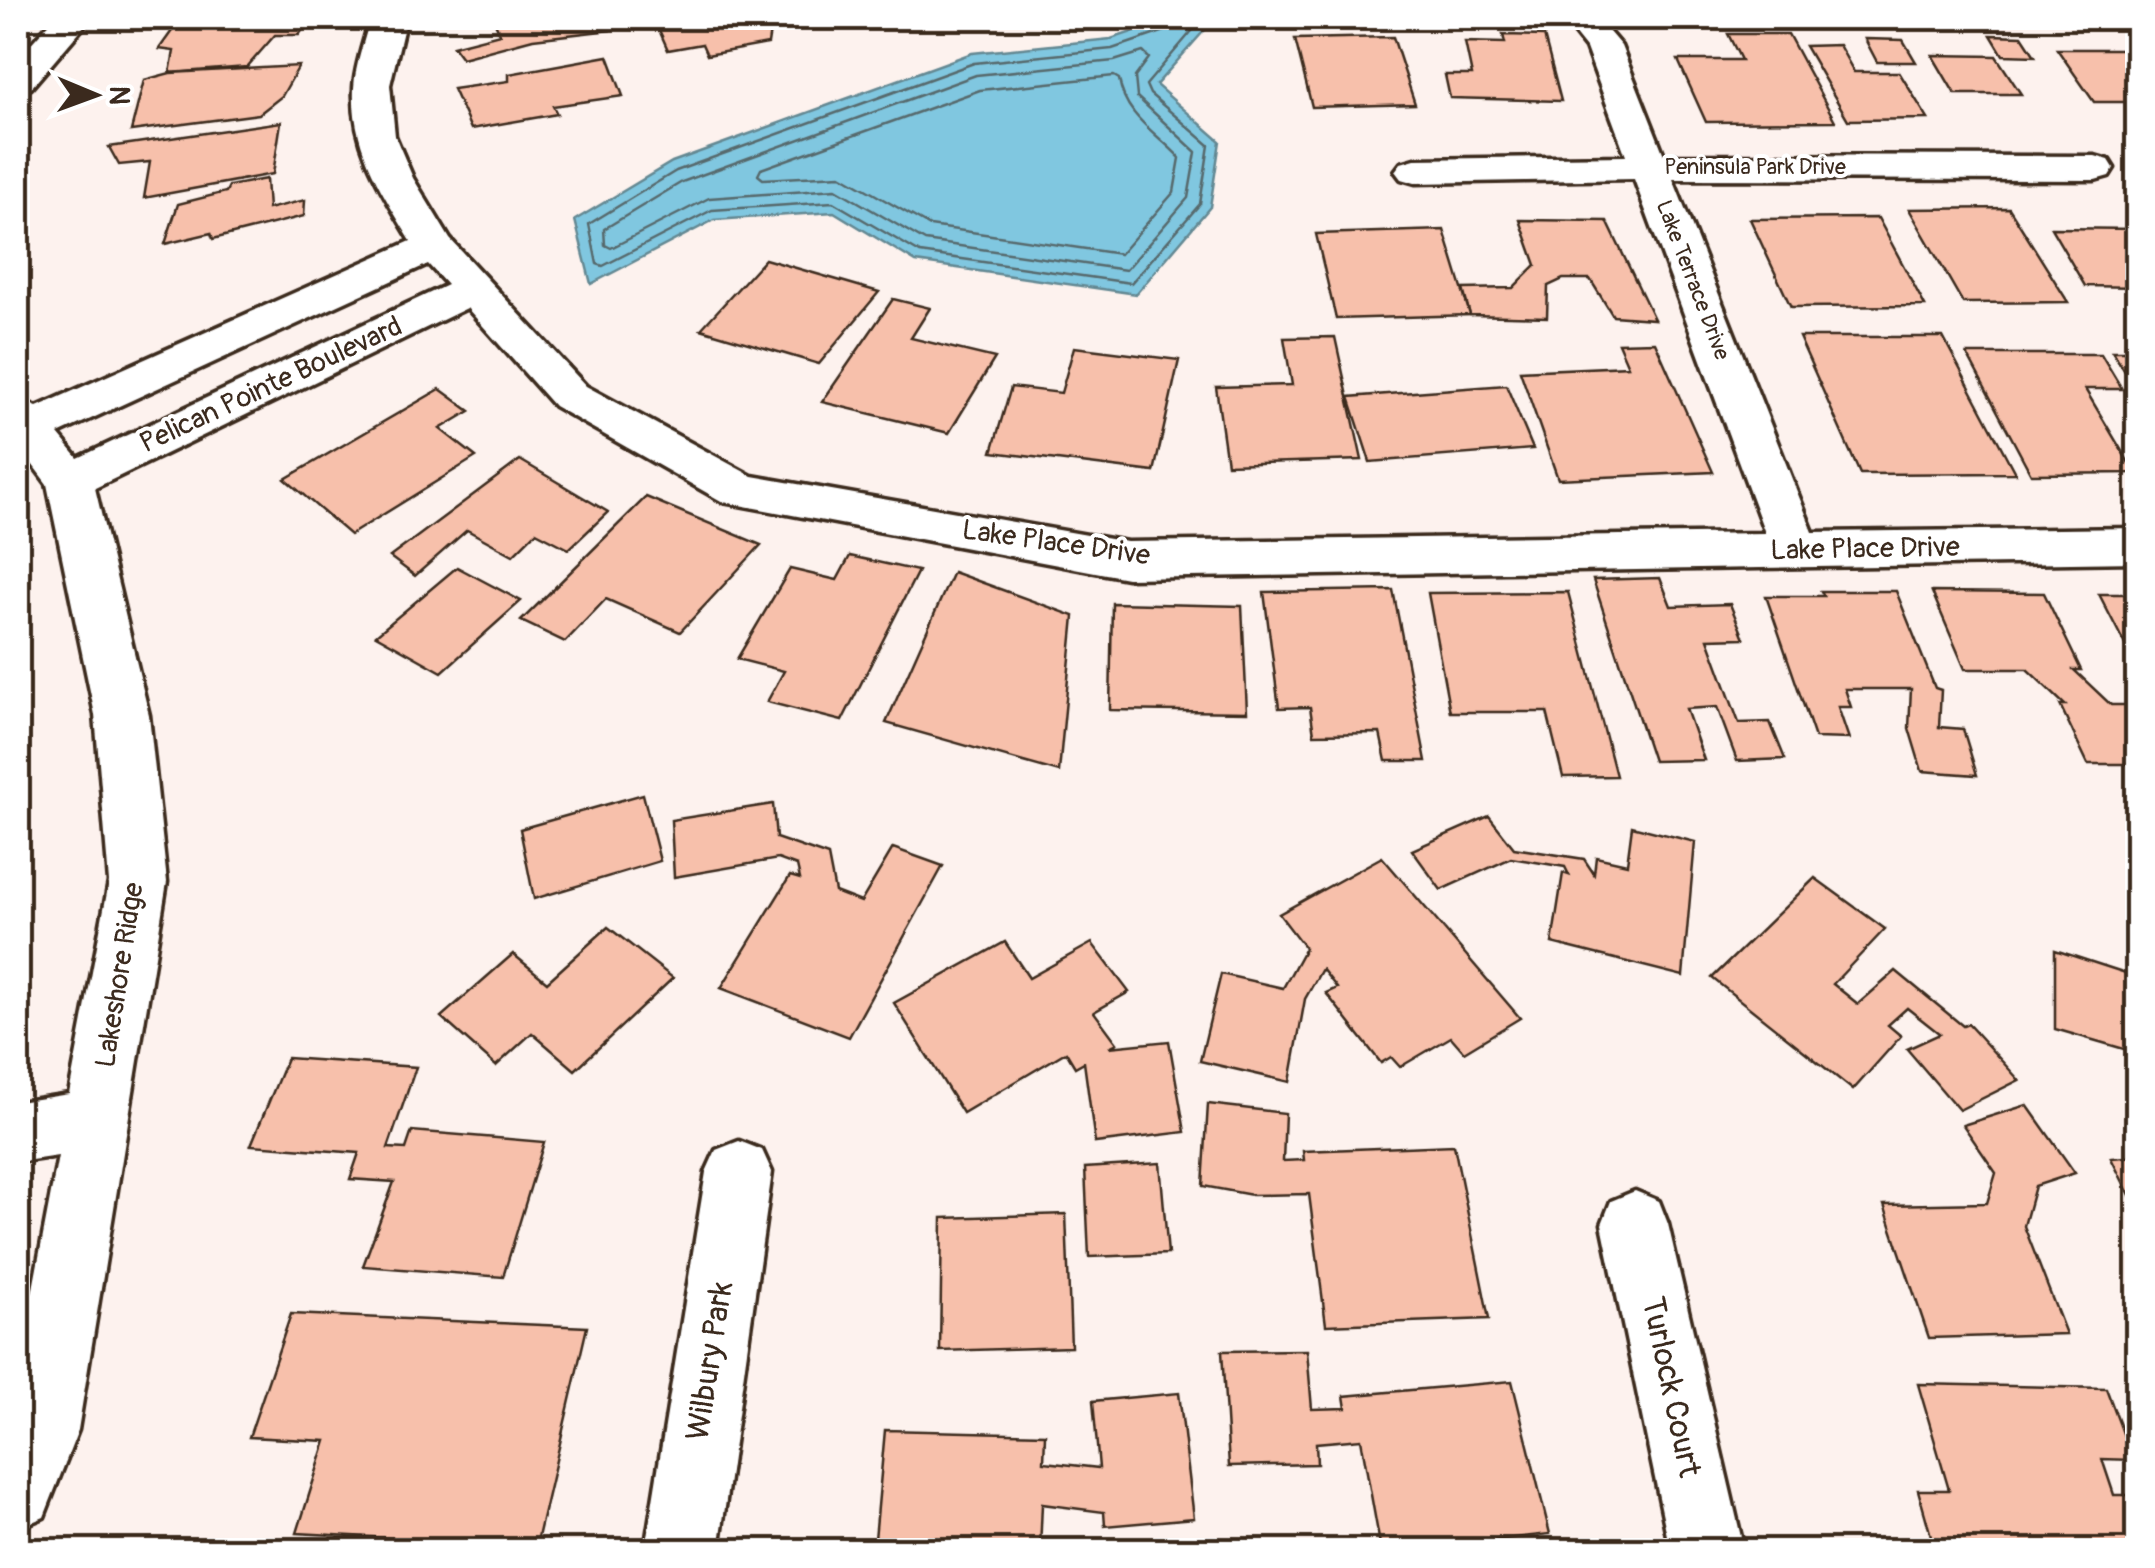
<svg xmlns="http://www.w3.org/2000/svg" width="2155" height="1568" viewBox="0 0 2155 1568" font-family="Pangolin,sans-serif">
  <rect width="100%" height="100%" fill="#fdf2ee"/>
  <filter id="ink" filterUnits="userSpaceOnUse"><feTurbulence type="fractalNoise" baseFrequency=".01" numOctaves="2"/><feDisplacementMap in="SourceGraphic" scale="20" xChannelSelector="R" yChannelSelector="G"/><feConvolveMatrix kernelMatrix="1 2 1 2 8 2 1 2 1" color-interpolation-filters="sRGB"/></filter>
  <g filter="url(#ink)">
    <!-- water -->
    <path fill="#80c7e0" stroke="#648892" stroke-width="2.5" d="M1174 18H1409L1406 23H1211L1156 85 1220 141 1210 207 1136 294 916 262 834 212 714 220 591 284 575 220 672 162 972 53 1111 39Z"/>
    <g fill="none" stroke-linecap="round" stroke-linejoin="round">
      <!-- shore -->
      <g stroke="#57696c" stroke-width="2.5">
        <path d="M1171 18 1165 31 1112 49 974 63 676 171 589 224 597 264 603 266 712 210 833 202 920 253 1131 283 1200 204 1209 145 1150 94 1146 85 1203 18"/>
        <path d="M1143 52 1149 58 1135 77 1137 97 1196 152 1188 198 1126 270 925 241 836 189 709 198 611 248 605 245 604 229 682 182 976 75 1114 61Z"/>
        <path d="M1114 76 1119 79C1125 117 1156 132 1180 158L1174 192 1120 254 930 226 841 175 763 179 758 175 761 169 980 90Z"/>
      </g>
    </g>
    <!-- building -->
    <g fill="#f7c0ab" stroke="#3b2a1e" stroke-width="2.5">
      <path d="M195 18H311L299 35H275L247 67 170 73 174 51 159 49 174 28Z"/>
      <path d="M493 18H613L610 30 533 39 462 58 453 46 500 34Z"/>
      <path d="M687 18H772L768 44 707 55 702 44 668 50 656 23Z"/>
      <path d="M1728 34H1788L1835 121 1706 122 1678 60H1741Z"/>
      <path d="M1503 35 1544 36 1561 101 1450 98 1445 75H1472L1465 42 1505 43Z"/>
      <path d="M1991 35 2022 36 2035 56 2003 55Z"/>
      <path d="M1393 37 1415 104 1312 107 1295 39Z"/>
      <path d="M1865 39 1903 40 1916 62H1877Z"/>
      <path d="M1839 45 1854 72H1899L1928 119 1848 120 1805 46Z"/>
      <path d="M2057 49H2132L2138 56V102H2094Z"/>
      <path d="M1932 55 1996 56 2021 94H1955Z"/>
      <path d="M608 56 623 96 553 106 557 114 471 129 453 89 509 81V74Z"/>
      <path d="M299 66 282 96 259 114 131 131 144 80 170 73Z"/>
      <path d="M281 122 273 174 144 198 150 162 119 165 109 147Z"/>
      <path d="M266 179 268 209 305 200 304 216 213 239 211 233 165 244 178 204 226 192 229 186Z"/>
      <path d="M2009 208 2068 302 1963 303 1909 209Z"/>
      <path d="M1878 218 1925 306 1791 307 1750 219Z"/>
      <path d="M1520 220 1607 221 1654 319 1613 316 1590 279H1563L1548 286 1547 317 1470 315 1463 289 1513 288 1536 265Z"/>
      <path d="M2051 228 2138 229V287L2085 286Z"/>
      <path d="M1444 230 1470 315 1336 319 1316 234Z"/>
      <path d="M765 259 879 292 819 364 701 329Z"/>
      <path d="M893 299 930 308 911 338 995 358 949 433 822 402Z"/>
      <path d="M1335 337 1362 460 1227 464 1216 387 1292 385 1284 338Z"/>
      <path d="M1799 337H1943L2015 473 1860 474Z"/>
      <path d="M1655 342 1713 472 1558 479 1520 371 1628 366 1618 343Z"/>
      <path d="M1074 347 1179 360 1154 472 992 452 1011 387 1061 393Z"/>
      <path d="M2112 351H2138V392Z"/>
      <path d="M1967 354H2101L2122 389H2085L2135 473 2031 474Z"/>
      <path d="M1506 385 1533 449 1370 462 1349 397Z"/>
      <path d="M440 389 470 411 440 429 476 457 350 535 285 479Z"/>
      <path d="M520 460 608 512 569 549 536 532 513 555 467 530 415 576 390 557Z"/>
      <path d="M646 497 761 545 680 632 606 599 565 642 521 621Z"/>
      <path d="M850 556 918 571 842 721 767 702 784 671 737 659 790 569 837 580Z"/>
      <path d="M457 567 521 601 442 672 376 635Z"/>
      <path d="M953 572 1074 616 1059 772 886 723Z"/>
      <path d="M1660 578 1671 606 1730 604 1744 638 1708 639 1739 723 1770 722 1785 759 1737 761 1717 707 1686 709 1704 760 1653 761 1593 580Z"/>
      <path d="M1393 590 1426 761H1386L1380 733 1314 734 1310 707 1279 708 1264 592Z"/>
      <path d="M1821 591H1896L1935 688 1941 690 1939 727 1963 729 1977 775 1922 771 1909 728 1911 689H1845L1851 707H1838L1849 739 1815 738 1766 596H1824Z"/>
      <path d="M1568 592 1616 776 1563 777 1547 712H1450L1428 593Z"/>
      <path d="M1932 592 2044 593 2081 670H2074L2111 705H2138V764H2088L2060 705H2065L2027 669H1965Z"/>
      <path d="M2099 594H2138V670Z"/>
      <path d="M1112 603 1242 606 1247 712 1110 710Z"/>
      <path d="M643 794 660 861 534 899 520 829Z"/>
      <path d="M773 804 776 838 828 856 835 892 861 902 893 848 943 866 849 1037 721 988 790 876 800 879 797 866 778 859 674 877 671 820Z"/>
      <path d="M1489 816 1514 848 1584 859 1594 874 1596 857 1627 864 1632 826 1695 842 1683 976 1552 943 1563 873 1569 875 1565 867 1511 858 1441 890 1412 850Z"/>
      <path d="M1382 857 1520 1018 1464 1052 1451 1037 1400 1067 1391 1057 1381 1063 1326 993 1337 988 1322 969 1305 999 1290 1082 1200 1061 1221 974 1283 988 1305 948 1279 914Z"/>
      <path d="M1815 878 1885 929 1833 984 1858 1004 1896 971 1963 1026 1968 1024 2019 1080 1959 1110 1907 1049 1940 1034 1907 1008 1888 1025 1901 1036 1853 1090 1712 978Z"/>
      <path d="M608 927 673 978 575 1070 532 1033 496 1066 441 1017 513 954 547 982Z"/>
      <path d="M1005 942 1029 978 1092 943 1129 992 1094 1012 1117 1043 1109 1047 1169 1041 1185 1132 1095 1143 1084 1062 1075 1067 1066 1052 963 1113 894 1003Z"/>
      <path d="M2055 950 2138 977V1053L2055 1029Z"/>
      <path d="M287 1058 416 1067 388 1148 406 1149 412 1131 544 1142 503 1277 363 1266 394 1182 350 1179 359 1153 251 1145Z"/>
      <path d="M1208 1104 1285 1113 1283 1161 1304 1160 1303 1151 1454 1145 1489 1319 1326 1325 1309 1194 1252 1195 1203 1186Z"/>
      <path d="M2027 1105 2075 1173 2035 1186 2024 1226 2066 1334 1929 1338 1884 1205 1987 1203 1996 1173 1963 1125Z"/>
      <path d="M2138 1156V1212L2111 1158Z"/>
      <path d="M1160 1163 1168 1254 1089 1257 1085 1168Z"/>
      <path d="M1066 1214 1071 1347 940 1351 942 1218Z"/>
      <path d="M291 1314 587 1327 536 1546 297 1533 326 1441 249 1437Z"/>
      <path d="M1307 1350 1312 1409 1346 1408 1344 1396 1512 1381 1550 1534 1485 1541 1487 1550H1381L1361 1439 1316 1443 1317 1464 1229 1466 1222 1351Z"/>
      <path d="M1918 1384 2106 1388 2133 1460 2102 1459 2114 1495H2138V1550H1935L1918 1490H1949Z"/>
      <path d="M1179 1393 1194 1518 1105 1526 1104 1512 1042 1504 1040 1550H874L885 1430 1045 1434 1044 1462 1099 1468 1093 1401Z"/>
    </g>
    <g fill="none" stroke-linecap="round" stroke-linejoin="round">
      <defs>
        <g id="street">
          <path d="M54 18H91L31 88 18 91V58Z"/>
          <path d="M370 18H406L390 85 395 136 413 178 450 239 586 386 752 476 1127 542 1765 533 1634 179 1415 183 1401 179 1395 171 1401 163 1415 159 1626 156 1586 48 1562 18H1597L1621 46 1664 155 2095 156 2109 160 2114 168 2109 176 2095 180 1673 179 1813 532 2138 528V562L1127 578 723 502 554 406 467 308 95 488 149 715 167 882 78 1430 44 1517 18 1528V1369L58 1156 18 1162V1102L69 1094 109 882 95 715 47 484 18 445V399L37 407 411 241C382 192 351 147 354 88 355 65 365 40 370 18ZM428 264 447 285 78 458 58 434Z"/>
          <path d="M739 1141 762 1150 772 1172 719 1550H645L706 1172 716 1150Z"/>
          <path d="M1635 1191 1659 1201 1668 1224 1744 1550H1670L1602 1224 1611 1201Z"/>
        </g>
      </defs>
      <!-- street casing -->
      <use href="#street" stroke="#3b2a1e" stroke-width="7"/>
      <!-- street -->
      <use href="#street" fill="#fff" fill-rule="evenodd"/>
    </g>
  </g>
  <g text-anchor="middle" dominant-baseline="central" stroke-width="8" stroke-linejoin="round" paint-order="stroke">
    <!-- far-street labels -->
    <g font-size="22" fill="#3b2a1e" stroke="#fff">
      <text x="1755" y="167">Peninsula Park Drive</text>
      <text transform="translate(1693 280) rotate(69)">Lake Terrace Drive</text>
    </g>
    <!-- street labels -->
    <g font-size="28" fill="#3b2a1e" stroke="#fff">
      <text transform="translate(271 385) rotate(-25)">Pelican Pointe Boulevard</text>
      <text transform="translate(1056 543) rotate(8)">Lake Place Drive</text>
      <text transform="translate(1865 549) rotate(-1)">Lake Place Drive</text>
      <text transform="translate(120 975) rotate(-81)">Lakeshore Ridge</text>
    </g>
    <!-- near-street labels -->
    <g font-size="32" fill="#3b2a1e" stroke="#fff">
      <text transform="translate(710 1361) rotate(-81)">Wilbury Park</text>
      <text transform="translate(1671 1387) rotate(78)">Turlock Court</text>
    </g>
  </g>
  <!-- margin -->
  <rect width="2155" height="1568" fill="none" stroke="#fff" stroke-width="60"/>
  <rect x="30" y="30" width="2095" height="1508" fill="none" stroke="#3b2a1e" stroke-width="4" filter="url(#ink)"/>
  <!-- north arrow -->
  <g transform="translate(95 95) rotate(91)" stroke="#ffffff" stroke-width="8" paint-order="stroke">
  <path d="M0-8L18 38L0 25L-18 38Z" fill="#3b2a1e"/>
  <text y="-15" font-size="28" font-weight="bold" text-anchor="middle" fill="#3b2a1e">N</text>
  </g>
</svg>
